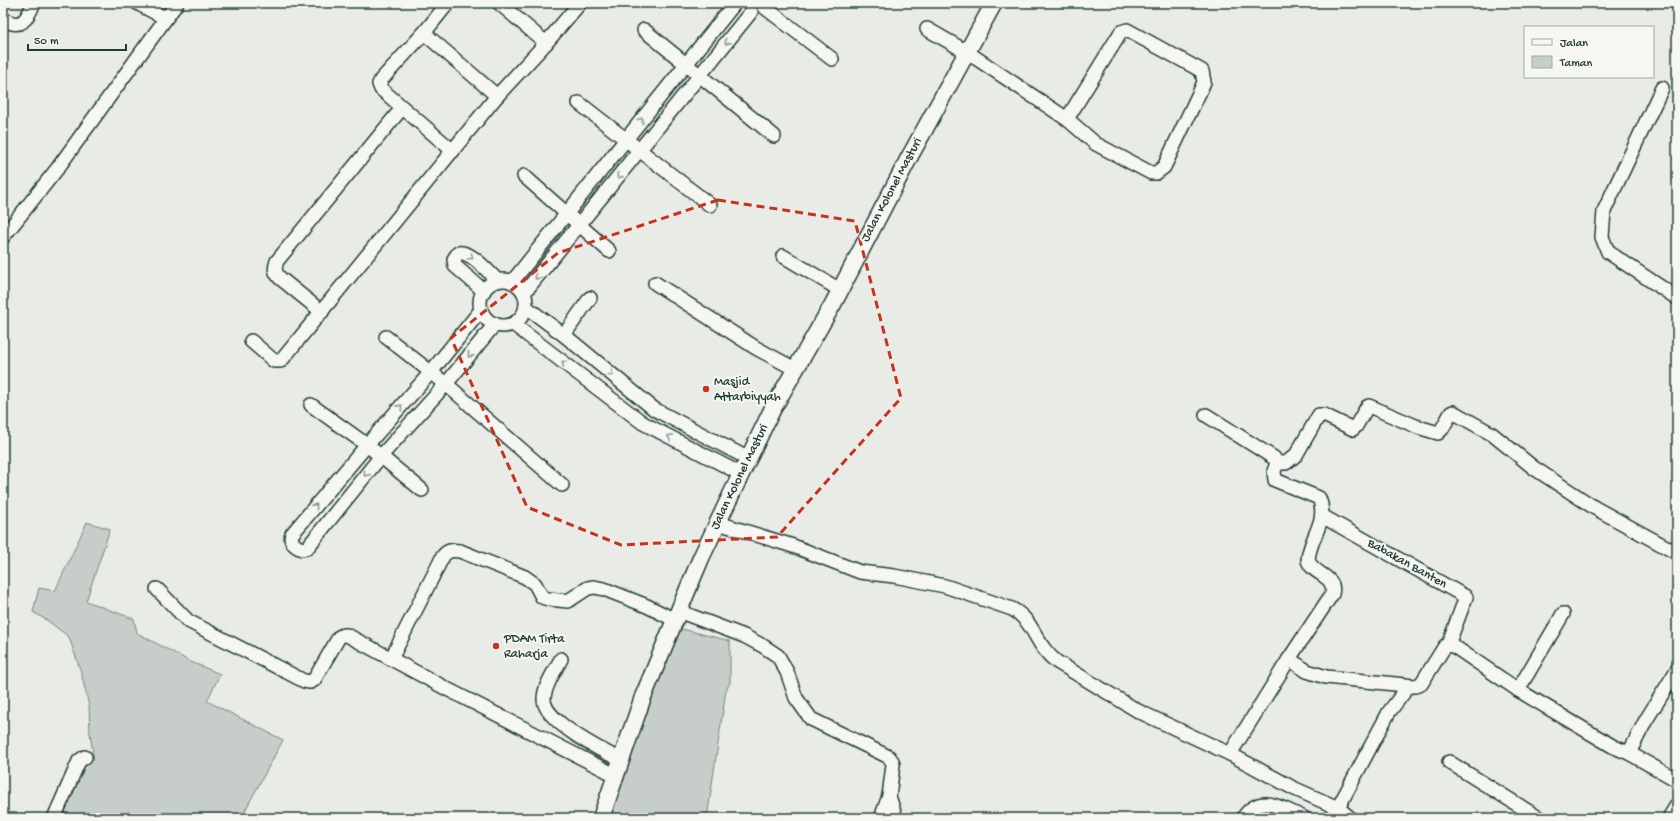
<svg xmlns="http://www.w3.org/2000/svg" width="1680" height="821" viewBox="0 0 1680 821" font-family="'Gochi Hand',sans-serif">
  <rect width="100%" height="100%" fill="#e9ebe7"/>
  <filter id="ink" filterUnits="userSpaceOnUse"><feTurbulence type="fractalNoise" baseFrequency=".025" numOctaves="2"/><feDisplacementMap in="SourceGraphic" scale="8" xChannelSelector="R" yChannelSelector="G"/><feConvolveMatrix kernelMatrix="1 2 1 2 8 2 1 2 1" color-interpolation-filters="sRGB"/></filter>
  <g filter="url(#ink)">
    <!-- green -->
    <g fill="#c7cec9" stroke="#73867e">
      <path d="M87 522 110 529 86 601 134 619 137 633 191 662 220 674 207 701 283 740 241 818H58L85 760H94L90 733 89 706 81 672 69 637 48 621 33 612 39 588 55 591Z"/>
      <path d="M678 628 730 641V683L726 690 707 818H608L650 699Z"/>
    </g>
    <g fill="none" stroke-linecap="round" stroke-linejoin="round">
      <defs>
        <g id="minor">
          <path d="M137 3 165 18"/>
          <path d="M448 3 424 33 381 80 379 84 381 89 453 151"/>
          <path d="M499 3 546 43"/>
          <path d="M763 6 832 59"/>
          <path d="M3 19C22 30 26 20 34 3"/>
          <path d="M927 29 967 52 1067 119 1096 144 1151 173H1156L1164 167 1201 89 1204 82 1202 71 1127 30 1121 32 1067 119"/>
          <path d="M644 30 774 136"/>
          <path d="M424 33 497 96"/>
          <path d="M1662 88 1604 211 1602 237 1608 252 1677 298"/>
          <path d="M579 103 710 205"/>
          <path d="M524 176 609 251"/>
          <path d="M3 237 57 169 177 3"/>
          <path d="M783 256 840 290"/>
          <circle cx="503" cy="303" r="23"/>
          <path d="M512 282 735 3"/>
          <path d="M655 283 756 348 795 369"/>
          <path d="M484 291 455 266 454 259 458 253C471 250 489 273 498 281"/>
          <path d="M524 293 751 12"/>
          <path d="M526 307 564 335 654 409 749 459"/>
          <path d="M481 310 431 372 367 445 292 534C289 542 296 547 302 549L307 548 381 456 446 384 495 324"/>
          <path d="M322 312 280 278C275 273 274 269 277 261L402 108"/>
          <path d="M513 324 643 423 741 474"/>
          <path d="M564 335 590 298"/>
          <path d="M386 337 446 384 562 485"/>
          <path d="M251 341 274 361H281L497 96 546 43 580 3"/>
          <path d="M311 405 367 445 422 490"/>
          <path d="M1206 415 1274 458 1277 463 1274 471 1275 480 1319 498C1329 521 1309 538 1308 560 1312 575 1337 575 1332 594L1289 659 1230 754"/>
          <path d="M1277 463H1286L1296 455 1319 415H1324L1353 429 1356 426 1367 407 1369 406 1418 427 1438 433 1442 429 1451 413 1453 412 1492 434 1534 468 1595 508 1677 553"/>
          <path d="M1322 516 1466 597 1448 645"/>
          <path d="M718 523 793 546 860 572 894 576 945 586 1012 609C1035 621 1035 646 1057 662L1138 711 1230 754 1293 788 1338 808 1350 818"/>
          <path d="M157 589 188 621 304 681 310 682 314 680 339 637 343 635H347L447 689 617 776"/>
          <path d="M678 611 744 636 763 646 778 656 787 672 796 698 811 719 889 757 892 761 893 765 889 796 896 818"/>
          <path d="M391 659 443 556C448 550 452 550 460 551L525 577 535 584 542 597 548 599 568 601 588 588 594 587 604 589 647 606 675 620"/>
          <path d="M561 659C555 671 544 686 544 699 543 721 604 752 622 760"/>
          <path d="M1289 659 1307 671 1326 677 1415 686 1421 684 1445 646 1452 645 1518 690 1614 747 1629 753 1677 780"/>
          <path d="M1518 690 1563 614"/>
          <path d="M1629 753 1646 720 1677 670"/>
          <path d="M1449 762 1539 818"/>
          <path d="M1338 808 1389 712 1408 687"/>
          <path d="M54 818 79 761 85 757"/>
          <path d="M881 818 889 796"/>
          <path d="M1243 818C1260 792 1282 808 1304 818"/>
          <path d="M1669 818 1677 805"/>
        </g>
        <path id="major" d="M601 818 643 697 675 620 701 558 741 474 772 410 833 304 910 156 994 3"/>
      </defs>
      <!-- minor casing -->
      <use href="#minor" stroke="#1f3d34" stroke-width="16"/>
      <!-- major casing -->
      <use href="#major" stroke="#1f3d34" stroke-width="19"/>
      <!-- minor -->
      <use href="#minor" stroke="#f6f6f2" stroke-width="13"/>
      <!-- major -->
      <use href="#major" stroke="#f6f6f2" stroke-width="16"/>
    </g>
    <!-- one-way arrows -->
    <defs><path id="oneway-chevron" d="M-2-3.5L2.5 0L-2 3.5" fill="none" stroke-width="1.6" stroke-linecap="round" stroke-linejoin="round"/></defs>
    <g stroke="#8a9a93">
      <use href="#oneway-chevron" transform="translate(727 42) rotate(129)"/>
      <use href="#oneway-chevron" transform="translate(641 120) rotate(-52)"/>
      <use href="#oneway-chevron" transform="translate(619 176) rotate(129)"/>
      <use href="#oneway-chevron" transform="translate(471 257) rotate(34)"/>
      <use href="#oneway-chevron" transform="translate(537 277) rotate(129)"/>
      <use href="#oneway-chevron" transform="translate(470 355) rotate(129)"/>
      <use href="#oneway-chevron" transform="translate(564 363) rotate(-142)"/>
      <use href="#oneway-chevron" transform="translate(611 374) rotate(39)"/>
      <use href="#oneway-chevron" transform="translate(400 407) rotate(-48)"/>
      <use href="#oneway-chevron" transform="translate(670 437) rotate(-153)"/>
      <use href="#oneway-chevron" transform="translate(366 474) rotate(129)"/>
      <use href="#oneway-chevron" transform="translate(315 506) rotate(-51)"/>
    </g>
  </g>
  <!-- marked area -->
  <path fill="none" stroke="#c8321e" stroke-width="3" stroke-dasharray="8 5" stroke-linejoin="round" d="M718 200 855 221 901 398 777 537 621 545 527 507 451 338 558 253Z"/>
  <!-- markers -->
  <g fill="#c8321e" stroke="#f6f6f2" stroke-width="1.5">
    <circle cx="706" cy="389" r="4"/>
    <circle cx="496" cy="646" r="4"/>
  </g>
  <g text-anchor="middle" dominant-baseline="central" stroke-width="4" stroke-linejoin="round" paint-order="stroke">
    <!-- street labels -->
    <g font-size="13" fill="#1f3d34" stroke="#f6f6f2">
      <text transform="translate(892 190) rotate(-62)">Jalan Kolonel Masturi</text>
      <text transform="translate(740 477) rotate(-64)">Jalan Kolonel Masturi</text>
      <text transform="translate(1407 564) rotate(29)">Babakan Banten</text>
    </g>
    <!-- poi labels -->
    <g font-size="13" fill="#1f3d34" stroke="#f6f6f2" text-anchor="start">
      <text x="714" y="382">Masjid<tspan x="714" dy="15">Attarbiyyah</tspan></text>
      <text x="504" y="639">PDAM Tirta<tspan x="504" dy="15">Raharja</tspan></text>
    </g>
  </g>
  <!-- margin -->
  <rect width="1680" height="821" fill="none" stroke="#f6f6f2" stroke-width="16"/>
  <rect x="8" y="8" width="1664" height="805" fill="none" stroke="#1f3d34" stroke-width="1.5" filter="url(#ink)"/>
  <!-- legend -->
  <rect x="1524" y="26" width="130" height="52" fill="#f6f6f2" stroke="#a0aca6"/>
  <rect x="1532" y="39" width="20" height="6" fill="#f6f6f2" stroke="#a0aca6"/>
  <text x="1560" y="46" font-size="12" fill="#1f3d34">Jalan</text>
  <rect x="1532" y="56" width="20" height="12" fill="#c7cec9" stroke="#a0aca6"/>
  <text x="1560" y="66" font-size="12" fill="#1f3d34">Taman</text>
  <!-- scale -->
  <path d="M28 44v6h98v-6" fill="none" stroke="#1f3d34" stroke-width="2"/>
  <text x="34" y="44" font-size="12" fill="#1f3d34" stroke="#f6f6f2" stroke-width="3" paint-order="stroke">50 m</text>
</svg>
